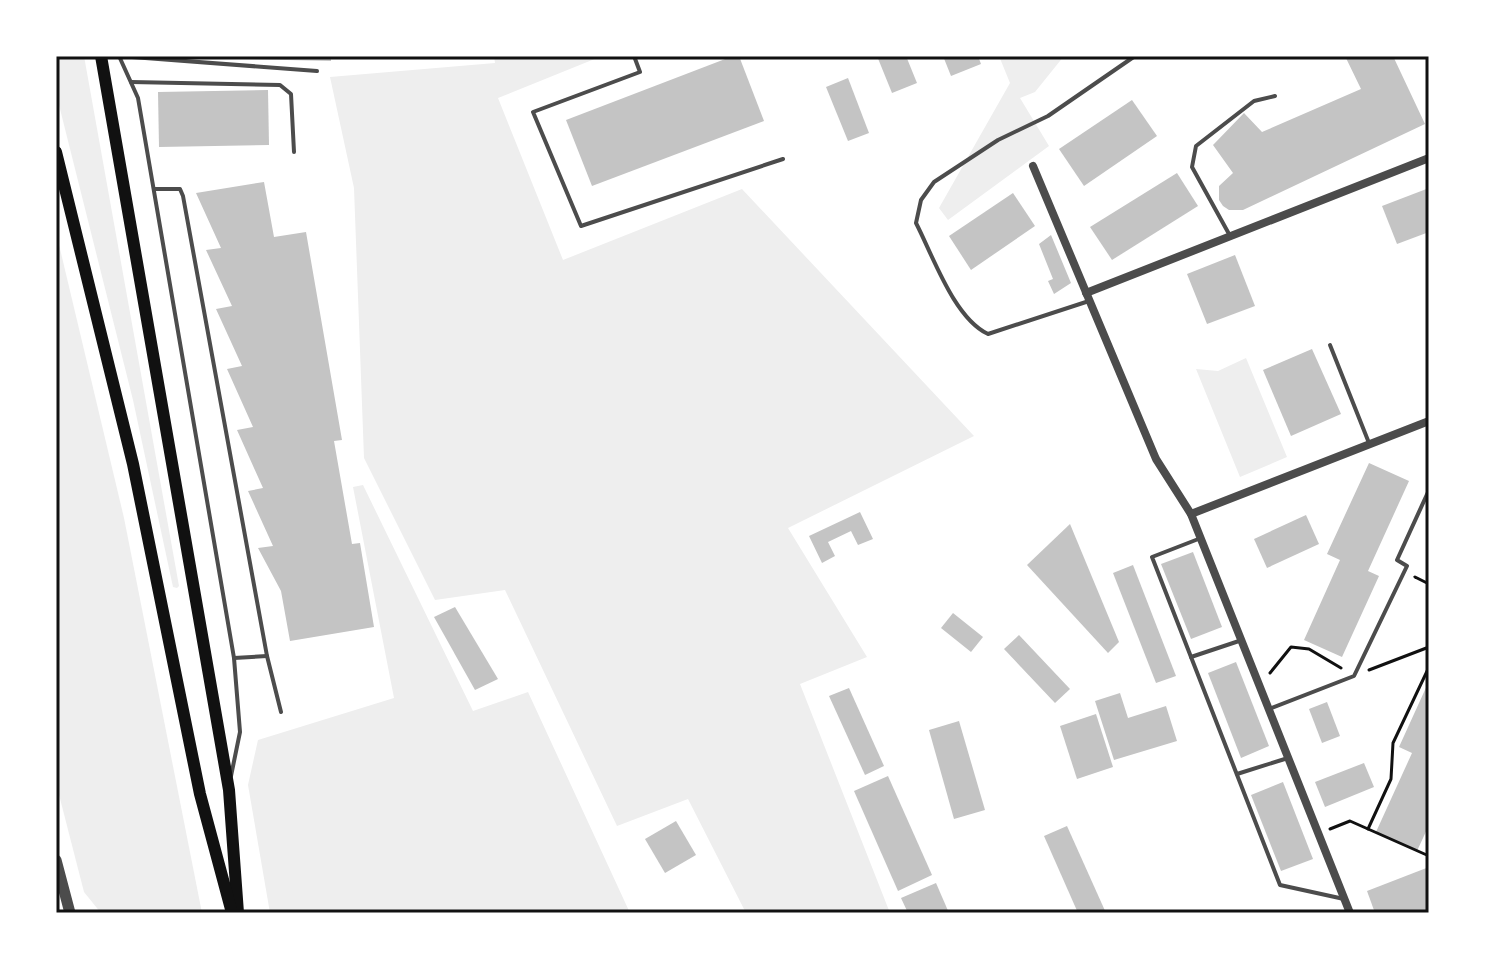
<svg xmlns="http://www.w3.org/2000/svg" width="1485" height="969" viewBox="0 0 1485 969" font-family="'Noto Serif',serif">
  <rect width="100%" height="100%" fill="#fff"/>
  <!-- green -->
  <g fill="#eee">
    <path d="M56 56H84L179 586 177 588 173 587 133 400 56 93Z"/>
    <path d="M494 56H602L498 98 563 260 742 189 974 436 788 528 867 657 800 684 890 913H746L688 799 617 826 505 590 435 600 364 458 354 188 330 77 495 63Z"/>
    <path d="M999 56H1064L1035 92 1020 98 1049 146 948 220 939 208 1010 83Z"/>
    <path d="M56 232 124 518 202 913H101L84 892 56 783Z"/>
    <path d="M1246 358 1287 457 1240 477 1196 369 1218 371Z"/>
    <path d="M363 485 473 711 528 692 630 913H270L248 785 258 740 394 698 353 487Z"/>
  </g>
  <!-- building -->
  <g fill="#c4c4c4">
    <path d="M243 56H331V61L243 59Z"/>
    <path d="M733 56H739L764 121 592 186 566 120Z"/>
    <path d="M877 56H906L917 83 892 93Z"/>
    <path d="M943 56H978L981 64 951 76Z"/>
    <path d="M1345 56H1393L1425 124 1243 210H1229L1223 206 1219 200V186L1233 173 1213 145 1244 113 1262 132 1361 89Z"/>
    <path d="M848 78 869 133 848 141 826 87Z"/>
    <path d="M268 90 269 145 159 147 158 92Z"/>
    <path d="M1132 100 1157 136 1084 186 1059 149Z"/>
    <path d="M1177 173 1198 206 1112 260 1090 227Z"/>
    <path d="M264 182 274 237 306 232 342 440 334 441 352 544 360 543 374 627 290 641 281 591 258 548 273 546 248 491 263 488 237 430 253 427 227 369 242 366 216 309 232 306 206 250 221 248 196 193Z"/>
    <path d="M1429 188V232L1397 244 1382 206Z"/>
    <path d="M1013 193 1035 226 971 270 949 236Z"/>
    <path d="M1051 235 1071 283 1054 294 1048 281 1053 279 1039 244Z"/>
    <path d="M1235 255 1255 306 1207 324 1187 274Z"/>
    <path d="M1312 349 1341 414 1291 436 1263 370Z"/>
    <path d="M1369 463 1409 481 1368 571 1379 576 1342 657 1304 640 1340 560 1327 554Z"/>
    <path d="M860 512 873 539 858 545 851 531 828 542 835 556 822 563 809 536Z"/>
    <path d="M1306 515 1319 544 1267 568 1254 539Z"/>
    <path d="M1070 524 1119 642 1108 653 1027 565Z"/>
    <path d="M1193 552 1222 627 1191 639 1161 564Z"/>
    <path d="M1133 565 1176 676 1156 683 1113 573Z"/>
    <path d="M455 607 498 679 475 690 434 617Z"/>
    <path d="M953 613 983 637 971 652 941 628Z"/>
    <path d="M1019 635 1070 689 1055 703 1004 649Z"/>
    <path d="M1236 662 1269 746 1241 758 1208 673Z"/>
    <path d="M1429 681V825L1417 851 1376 832 1412 753 1399 747Z"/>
    <path d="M849 688 884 766 865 775 829 696Z"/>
    <path d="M1120 693 1128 718 1166 706 1177 741 1114 760 1095 701Z"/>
    <path d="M1327 702 1340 736 1322 743 1309 709Z"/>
    <path d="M1096 714 1113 767 1077 779 1060 726Z"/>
    <path d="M959 721 985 810 954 819 929 730Z"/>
    <path d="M1364 763 1374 787 1325 807 1315 782Z"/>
    <path d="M888 776 932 875 898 891 854 791Z"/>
    <path d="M1283 782 1313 859 1281 871 1251 795Z"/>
    <path d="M676 821 696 855 665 873 645 839Z"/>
    <path d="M1067 826 1106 913H1078L1044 836Z"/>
    <path d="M1429 867V913H1375L1367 891Z"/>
    <path d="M936 883 949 913H908L901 898Z"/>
  </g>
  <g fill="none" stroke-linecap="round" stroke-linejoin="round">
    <!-- path -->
    <g stroke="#111" stroke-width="3">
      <path d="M1415 577 1429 584"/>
      <path d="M1369 670 1429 647"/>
      <path d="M1270 673 1291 647 1309 649 1341 668"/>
      <path d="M1330 829 1350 821 1429 856"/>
      <path d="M1368 829 1391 779 1393 743 1429 667"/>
    </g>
    <!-- service -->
    <g stroke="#4c4c4c" stroke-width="4">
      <path d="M119 56 138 98 234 658 240 732 231 776"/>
      <path d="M119 56 317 71"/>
      <path d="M634 56 640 72 533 112 581 226 783 159"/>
      <path d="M131 82 280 85 291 94 294 152"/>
      <path d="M154 189H180L183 196 267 656 281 712"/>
      <path d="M1229 234 1192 167 1196 146 1254 101 1275 96"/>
      <path d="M1089 301 988 334C954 318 933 256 916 223L921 200 934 182 998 140 1048 116 1135 56"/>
      <path d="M1330 345 1369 443"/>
      <path d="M1201 538 1152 557 1280 885 1344 899"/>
      <path d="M1191 657 1239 641"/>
      <path d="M234 658 267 656"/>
      <path d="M1269 709 1354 676 1407 566 1397 560 1429 490"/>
      <path d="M1237 774 1288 758"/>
    </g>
    <!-- minor -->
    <g stroke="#4c4c4c" stroke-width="8">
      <path d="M1033 166 1156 459 1191 514 1350 913"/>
      <path d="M1086 293 1429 158"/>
      <path d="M1191 514 1429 421"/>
    </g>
    <!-- tertiary -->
    <path stroke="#4c4c4c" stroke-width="11" d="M56 860 70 913"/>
    <!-- secondary -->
    <g stroke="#111" stroke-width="12">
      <path d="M101 56 229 790 238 913"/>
      <path d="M56 152 133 464 200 794 232 913"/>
    </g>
  </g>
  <!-- border -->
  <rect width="1485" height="969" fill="none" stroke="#ffffff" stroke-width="116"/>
  <rect x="58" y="58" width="1369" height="853" fill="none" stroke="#111" stroke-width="3"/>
</svg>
